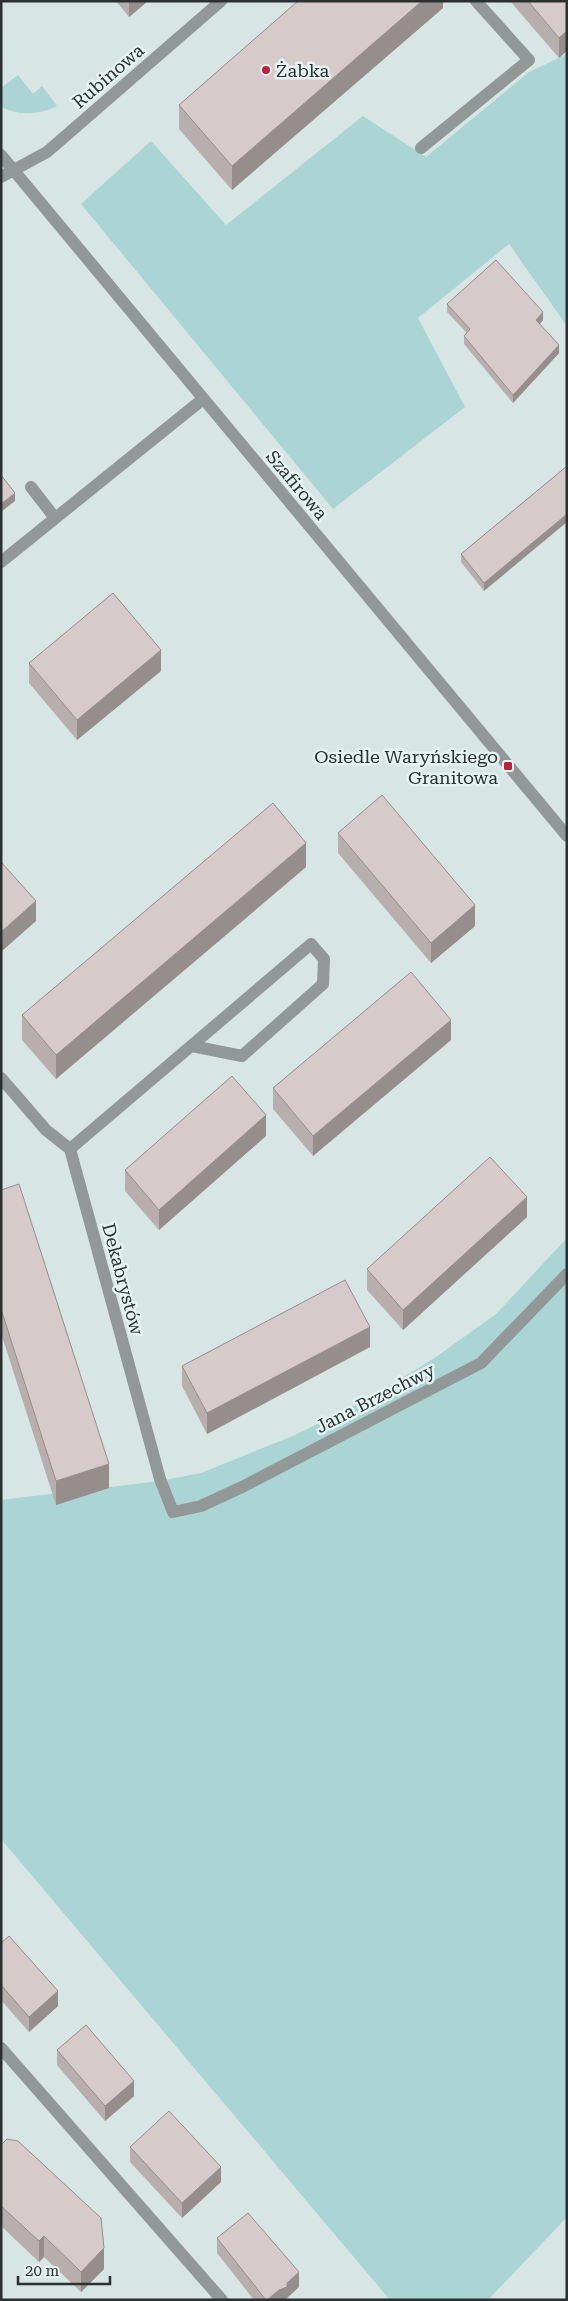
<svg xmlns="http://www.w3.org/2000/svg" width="568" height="2301" viewBox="0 0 568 2301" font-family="'Roboto Serif',serif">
  <rect width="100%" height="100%" fill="#d8e5e5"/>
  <!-- green -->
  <g fill="#abd4d4">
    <path d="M567 54V326L509 244 418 318 465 407 333 509 81 204 151 141 226 225 363 116 426 157 529 72Z"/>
    <path d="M18 75 33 94 42 86 57 106C38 115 20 116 1 107V88Z"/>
    <path d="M567 1238V2217L488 2300H390L1 1839V1500L160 1481 201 1473 295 1435 368 1399 436 1357 496 1314Z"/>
  </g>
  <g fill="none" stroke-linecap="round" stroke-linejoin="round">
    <!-- minor -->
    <g stroke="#929797" stroke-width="12">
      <path d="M421 148 529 60 476 1"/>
      <path d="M1 155 567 836"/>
      <path d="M1 177 47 152 221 1"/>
      <path d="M31 487 55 518"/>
      <path d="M1 562 203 399"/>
      <path d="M1 1078 46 1130 70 1149 160 1479 173 1512 201 1506 244 1486 481 1363 567 1274"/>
      <path d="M70 1149 311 944 324 959 323 984 242 1056 192 1046"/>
      <path d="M1 2048 222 2300"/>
    </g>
  </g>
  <!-- wall -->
  <g fill="#b9aeae">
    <path d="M116 1H148L129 17Z"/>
    <path d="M443 1V8L232 190 179 129V105Z"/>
    <path d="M510 1H567L559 58Z"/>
    <path d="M447 304 543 320 540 324 559 353 513 403 464 344V336L467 333 447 312Z"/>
    <path d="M567 466 484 591 461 562V554Z"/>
    <path d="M29 663 161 671 77 740 29 683Z"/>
    <path d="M338 833 475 926 431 963 338 853Z"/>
    <path d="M306 867 56 1079 22 1040V1015Z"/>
    <path d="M451 1040 313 1156 273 1109V1088Z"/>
    <path d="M266 1136 159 1230 125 1191V1170Z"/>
    <path d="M1 1190 109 1488 56 1505 1 1333Z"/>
    <path d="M527 1217 403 1330 367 1290V1269Z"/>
    <path d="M370 1347 207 1434 182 1386V1366Z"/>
    <path d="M1 1943 58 2006 29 2032 1 2000Z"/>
    <path d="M57 2050 134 2096 105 2121 57 2065Z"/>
    <path d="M1 2145 104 2269 81 2292 44 2257 39 2262 1 2226Z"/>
    <path d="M130 2147 221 2182 182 2218 130 2162Z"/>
    <path d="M217 2238 299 2287 287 2298V2300H254L217 2253Z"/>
  </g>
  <!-- shaded-wall -->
  <g fill="#968d8d">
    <path d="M129 1H148L129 17Z"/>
    <path d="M422 1H443V8L232 190V166Z"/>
    <path d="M567 31V51L559 58V38Z"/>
    <path d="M543 312V320L536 328V320Z"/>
    <path d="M559 345V353L513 403V395Z"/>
    <path d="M15 493V501L1 512V504Z"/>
    <path d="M567 514V522L484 591V583Z"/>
    <path d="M161 650V671L77 740V720Z"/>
    <path d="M306 843V867L56 1079V1055Z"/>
    <path d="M36 901V921L1 952V932Z"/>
    <path d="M475 905V926L431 963V943Z"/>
    <path d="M451 1020V1040L313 1156V1136Z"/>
    <path d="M266 1115V1136L159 1230V1210Z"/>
    <path d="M527 1197V1217L403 1330V1310Z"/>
    <path d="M370 1327V1347L207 1434V1413Z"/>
    <path d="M109 1464V1488L56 1505V1481Z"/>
    <path d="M58 1991V2006L29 2032V2017Z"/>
    <path d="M134 2081V2096L105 2121V2106Z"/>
    <path d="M221 2167V2182L182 2218V2203Z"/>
    <path d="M44 2236V2257L39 2262V2241Z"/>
    <path d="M104 2248V2269L81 2292V2272Z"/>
    <path d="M299 2272V2287L287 2298V2283Z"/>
    <path d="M287 2287V2300H267L279 2290Z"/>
  </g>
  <!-- building -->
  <g fill="#d7caca" stroke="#968d8d">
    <path d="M298 1H422L232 166 179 105Z"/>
    <path d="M528 1H567V31L559 38Z"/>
    <path d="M496 260 543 312 536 320 559 345 513 395 464 336 470 329 447 304Z"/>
    <path d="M567 466V514L484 583 461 554Z"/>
    <path d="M1 475 15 493 1 504Z"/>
    <path d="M113 593 161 650 77 720 29 663Z"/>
    <path d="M382 795 475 905 431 943 338 833Z"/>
    <path d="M273 803 306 843 56 1055 22 1015Z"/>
    <path d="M1 862 36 901 1 932Z"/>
    <path d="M411 972 451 1020 313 1136 273 1088Z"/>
    <path d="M232 1076 266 1115 159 1210 125 1170Z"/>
    <path d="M490 1157 527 1197 403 1310 367 1269Z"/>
    <path d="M19 1184 109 1464 56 1481 1 1309V1190Z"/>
    <path d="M345 1280 370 1327 207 1413 182 1366Z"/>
    <path d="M9 1936 58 1991 29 2017 1 1985V1943Z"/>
    <path d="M86 2025 134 2081 105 2106 57 2050Z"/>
    <path d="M169 2111 221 2167 182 2203 130 2147Z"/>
    <path d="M7 2139 18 2141 101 2218 104 2248 81 2272 44 2236 39 2241 1 2206V2145Z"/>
    <path d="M248 2213 299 2272 287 2283V2287L279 2290 267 2300H266L217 2238Z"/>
  </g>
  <!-- markers -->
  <g fill="#b5233c" stroke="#e5f2f2" stroke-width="2">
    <circle cx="266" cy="70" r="5"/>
    <rect x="503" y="761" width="10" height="10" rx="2.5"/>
  </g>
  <g text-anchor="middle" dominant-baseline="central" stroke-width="5" stroke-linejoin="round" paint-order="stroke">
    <!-- poi labels -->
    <g font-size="18" fill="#2b3030" stroke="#e5f2f2" text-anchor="start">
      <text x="276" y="70">Żabka</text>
      <text x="498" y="756" text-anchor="end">Osiedle Waryńskiego<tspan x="498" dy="21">Granitowa</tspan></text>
    </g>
    <!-- street labels -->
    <g font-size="18" fill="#2b3030" stroke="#e5f2f2">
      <text transform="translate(108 76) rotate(-41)">Rubinowa</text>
      <text transform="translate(297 485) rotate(50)">Szafirowa</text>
      <text transform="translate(123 1279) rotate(75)">Dekabrystów</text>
      <text transform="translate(375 1398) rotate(-27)">Jana Brzechwy</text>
    </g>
  </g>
  <!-- border -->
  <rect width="568" height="2301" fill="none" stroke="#2b3030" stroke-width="5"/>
  <!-- scale -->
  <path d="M18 2276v8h92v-8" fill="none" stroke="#2b3030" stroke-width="2.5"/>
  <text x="25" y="2276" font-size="15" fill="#2b3030" stroke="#e5f2f2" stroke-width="4" paint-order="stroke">20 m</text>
</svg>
